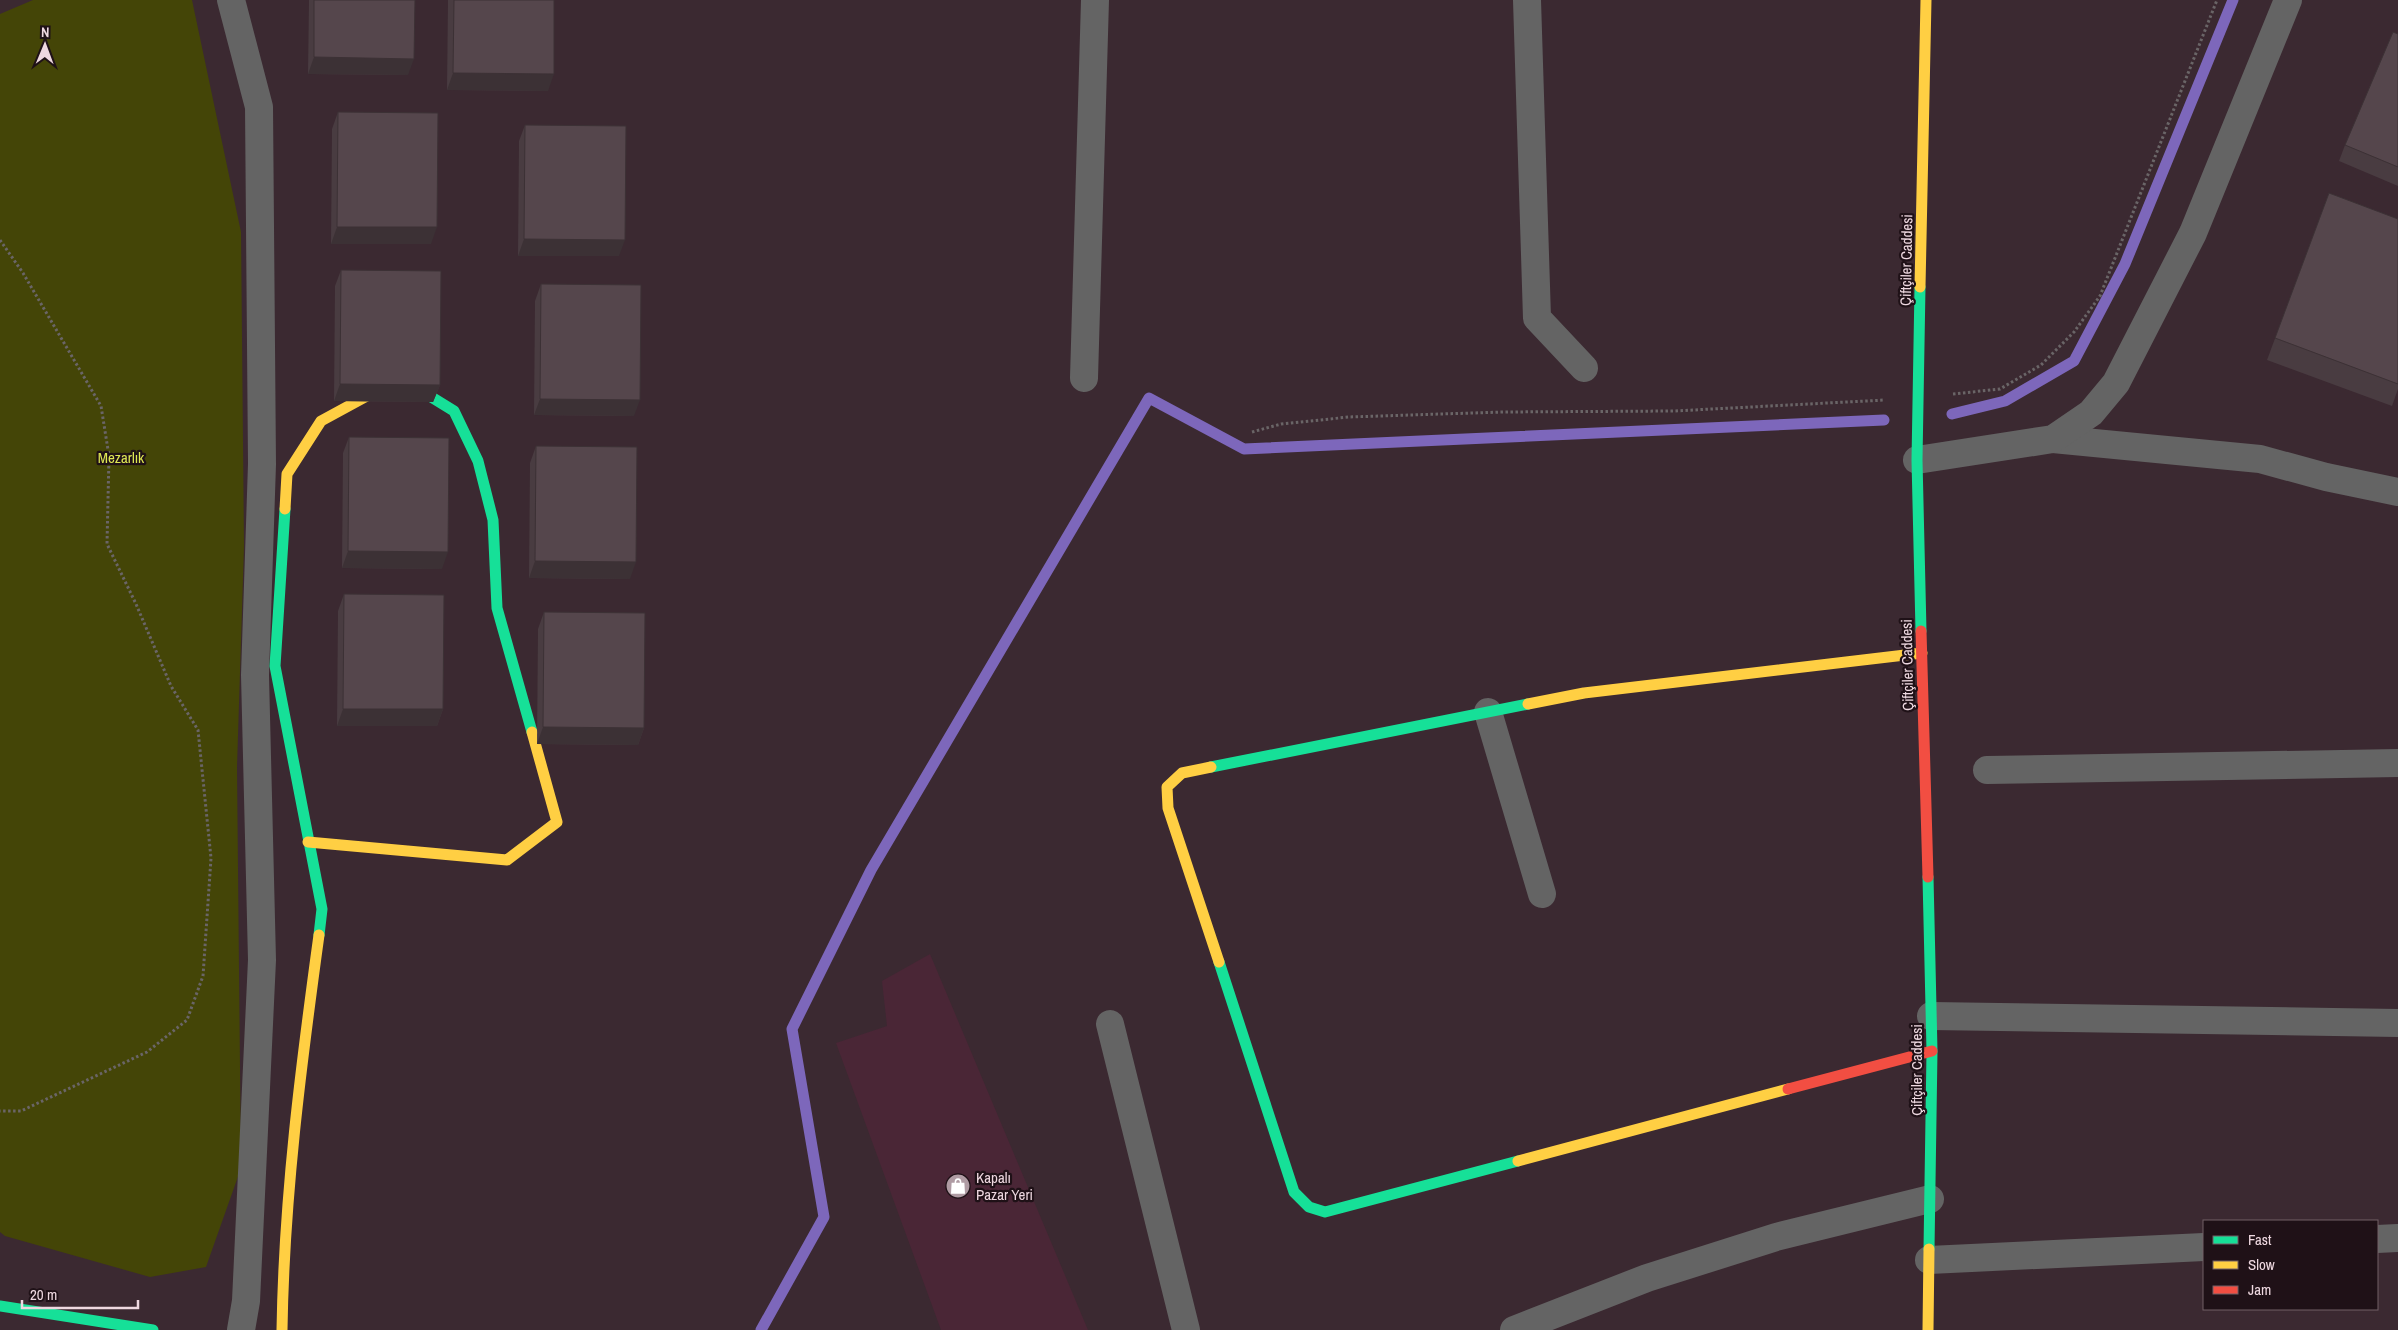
<svg xmlns="http://www.w3.org/2000/svg" width="2398" height="1330" viewBox="0 0 2398 1330" font-family="'Archivo Narrow',sans-serif">
  <rect width="100%" height="100%" fill="#3b2931"/>
  <!-- built -->
  <path fill="#4a2636" d="M930 954 1088 1330H941L836 1043 887 1026 882 981Z"/>
  <!-- green -->
  <path fill="#444507" d="M33 0H192L241 232 244 546 237 767 241 1168 206 1267 150 1277 5 1236 0 1232V14Z"/>
  <g fill="none" stroke-linecap="round" stroke-linejoin="round">
    <!-- stream -->
    <g stroke="#7d67bb" stroke-width="11">
      <path d="M1952 414 2005 401 2074 361 2125 264 2233 0"/>
      <path d="M761 1330 824 1217 792 1029 871 870 1149 398 1244 449 1884 420"/>
    </g>
    <!-- path -->
    <g stroke="#6a6567" stroke-width="3" stroke-dasharray="2.5 2.5" stroke-linecap="butt">
      <path d="M0 240 23 273 101 406 109 456 107 544 136 604 171 686 198 730 211 858 203 976 187 1020 147 1052 21 1111H0"/>
      <path d="M1953 394 2000 389 2041 365 2074 332 2100 296 2217 0"/>
      <path d="M1252 432 1281 424 1349 417 1503 412 1674 411 1885 400"/>
    </g>
    <!-- street -->
    <g stroke="#646464" stroke-width="28">
      <path d="M231 0 259 107 262 464 255 675 262 960 246 1301 241 1330"/>
      <path d="M1527 0 1537 318 1584 368"/>
      <path d="M1084 378 1095 0"/>
      <path d="M2053 439 2260 459 2326 477 2398 492"/>
      <path d="M1917 460 2053 439 2091 413 2116 383 2193 233 2288 0"/>
      <path d="M1488 712 1542 894"/>
      <path d="M1987 770 2398 763"/>
      <path d="M1931 1016 2398 1023"/>
      <path d="M1110 1024 1186 1330"/>
      <path d="M2377 1239 2398 1238"/>
      <path d="M1929 1260 2204 1247"/>
      <path d="M1514 1330 1647 1278 1776 1237 1930 1199"/>
    </g>
    <!-- fast -->
    <g stroke="#16e098" stroke-width="11">
      <path d="M1920 287 1917 460 1921 631"/>
      <path d="M420 390 454 411 478 461 493 520 497 608 532 732"/>
      <path d="M285 509 275 666 322 909 319 935"/>
      <path d="M1211 767 1528 704"/>
      <path d="M1928 877 1932 1051 1929 1249"/>
      <path d="M1219 962 1294 1192 1309 1207 1325 1212 1518 1161"/>
      <path d="M0 1306 153 1330"/>
    </g>
    <!-- slow -->
    <g stroke="#ffcf43" stroke-width="11">
      <path d="M1920 287 1926 0"/>
      <path d="M285 509 287 474 321 421 400 378 420 390"/>
      <path d="M1528 704 1584 693 1922 653"/>
      <path d="M1211 767 1182 773 1167 787 1168 808 1219 962"/>
      <path d="M308 842 507 860 557 822 532 732"/>
      <path d="M1518 1161 1788 1089"/>
      <path d="M282 1330C284 1197 301 1066 319 935"/>
      <path d="M1928 1330 1929 1249"/>
    </g>
    <!-- jam -->
    <g stroke="#f24e42" stroke-width="11">
      <path d="M1921 631 1928 877"/>
      <path d="M1788 1089 1932 1051"/>
    </g>
  </g>
  <!-- wall -->
  <g fill="#493c41">
    <path d="M309 0H415L408 75 308 74Z"/>
    <path d="M448 0H554L548 91 447 90Z"/>
    <path d="M2398 34V186L2339 161 2345 145Z"/>
    <path d="M338 112 431 244H331L332 129Z"/>
    <path d="M525 125 619 256H518L519 141Z"/>
    <path d="M2329 193 2398 219V389L2392 406 2267 360Z"/>
    <path d="M341 270 440 385 433 402 334 401 335 286Z"/>
    <path d="M541 284 634 416 534 415 535 301Z"/>
    <path d="M349 437 442 569 342 568 343 453Z"/>
    <path d="M536 446 630 579 529 578 530 463Z"/>
    <path d="M344 594 443 709 437 726H337L338 611Z"/>
    <path d="M544 612 644 728 638 745 537 744 538 629Z"/>
  </g>
  <!-- shaded-wall -->
  <g fill="#3c3135">
    <path d="M314 57 414 59 408 75 308 74Z"/>
    <path d="M453 73 554 74 548 91 447 90Z"/>
    <path d="M337 227H437L431 244H331Z"/>
    <path d="M524 239 625 240 619 256H518Z"/>
    <path d="M340 384 440 385 433 402 334 401Z"/>
    <path d="M540 399 640 400 634 416 534 415Z"/>
    <path d="M348 551 448 552 442 569 342 568Z"/>
    <path d="M535 561 636 562 630 579 529 578Z"/>
    <path d="M343 709H443L437 726H337Z"/>
    <path d="M543 727 644 728 638 745 537 744Z"/>
  </g>
  <!-- building -->
  <g fill="#55464c" stroke="#3c3135">
    <path d="M314 0H415L414 59 314 57Z"/>
    <path d="M454 0H554V74L453 73Z"/>
    <path d="M2393 32 2398 34V167L2345 145Z"/>
    <path d="M338 112 438 113 437 227H337Z"/>
    <path d="M525 125 626 126 625 240 524 239Z"/>
    <path d="M2329 193 2398 219V384L2275 338Z"/>
    <path d="M341 270 441 271 440 385 340 384Z"/>
    <path d="M541 284 641 285 640 400 540 399Z"/>
    <path d="M349 437 449 438 448 552 348 551Z"/>
    <path d="M536 446 637 447 636 562 535 561Z"/>
    <path d="M344 594 444 595 443 709H343Z"/>
    <path d="M544 612 645 613 644 728 543 727Z"/>
  </g>
  <!-- icons -->
  <defs>
    <symbol id="shop-disc" viewBox="-11 -11 22 22"><circle r="9.5" fill="#af9ba3" stroke="#1f1117"/><path d="M-5-2.5h2.3a2.7 3.5 0 0 1 5.4 0H5L5.5 6h-11ZM-1.5-2.5h3a1.5 2.3 0 0 0-3 0Z" fill="#fff"/></symbol>
  </defs>
  <g fill-rule="evenodd">
    <use href="#shop-disc" x="944" y="1172" width="28" height="28"/>
  </g>
  <g text-anchor="middle" dominant-baseline="central" stroke-width="4.5" stroke-linejoin="round" paint-order="stroke">
    <!-- street labels -->
    <g font-size="15" fill="#eed8e0" stroke="#1f1117">
      <text transform="translate(1906 260) rotate(-89)">Çiftçiler Caddesi</text>
      <text transform="translate(1907 665) rotate(-91)">Çiftçiler Caddesi</text>
      <text transform="translate(1916 1070) rotate(-90)">Çiftçiler Caddesi</text>
    </g>
    <!-- park labels -->
    <g font-size="15" fill="#dee754" stroke="#1f1117">
      <text x="121" y="457">Mezarlık</text>
    </g>
    <!-- poi labels -->
    <g font-size="15" fill="#eed8e0" stroke="#1f1117" text-anchor="start">
      <text x="976" y="1177">Kapalı<tspan x="976" dy="17">Pazar Yeri</tspan></text>
    </g>
  </g>
  <!-- legend -->
  <rect x="2203" y="1220" width="175" height="90" fill="#1f1117" stroke="#726167"/>
  <rect x="2213" y="1236" width="25" height="8" fill="#16e098" stroke="#726167"/>
  <text x="2248" y="1245" font-size="15" fill="#eed8e0">Fast</text>
  <rect x="2213" y="1261" width="25" height="8" fill="#ffcf43" stroke="#726167"/>
  <text x="2248" y="1270" font-size="15" fill="#eed8e0">Slow</text>
  <rect x="2213" y="1286" width="25" height="8" fill="#f24e42" stroke="#726167"/>
  <text x="2248" y="1295" font-size="15" fill="#eed8e0">Jam</text>
  <!-- north arrow -->
  <g transform="translate(45 45) rotate(1)" stroke="#1f1117" stroke-width="4" paint-order="stroke">
  <path d="M0-4L9 19L0 12L-9 19Z" fill="#eed8e0"/>
  <text y="-8" font-size="14" font-weight="bold" text-anchor="middle" fill="#eed8e0">N</text>
  </g>
  <!-- scale -->
  <path d="M22 1300v8h116v-8" fill="none" stroke="#eed8e0" stroke-width="2.5"/>
  <text x="30" y="1300" font-size="15" fill="#eed8e0" stroke="#1f1117" stroke-width="4" paint-order="stroke">20 m</text>
</svg>
